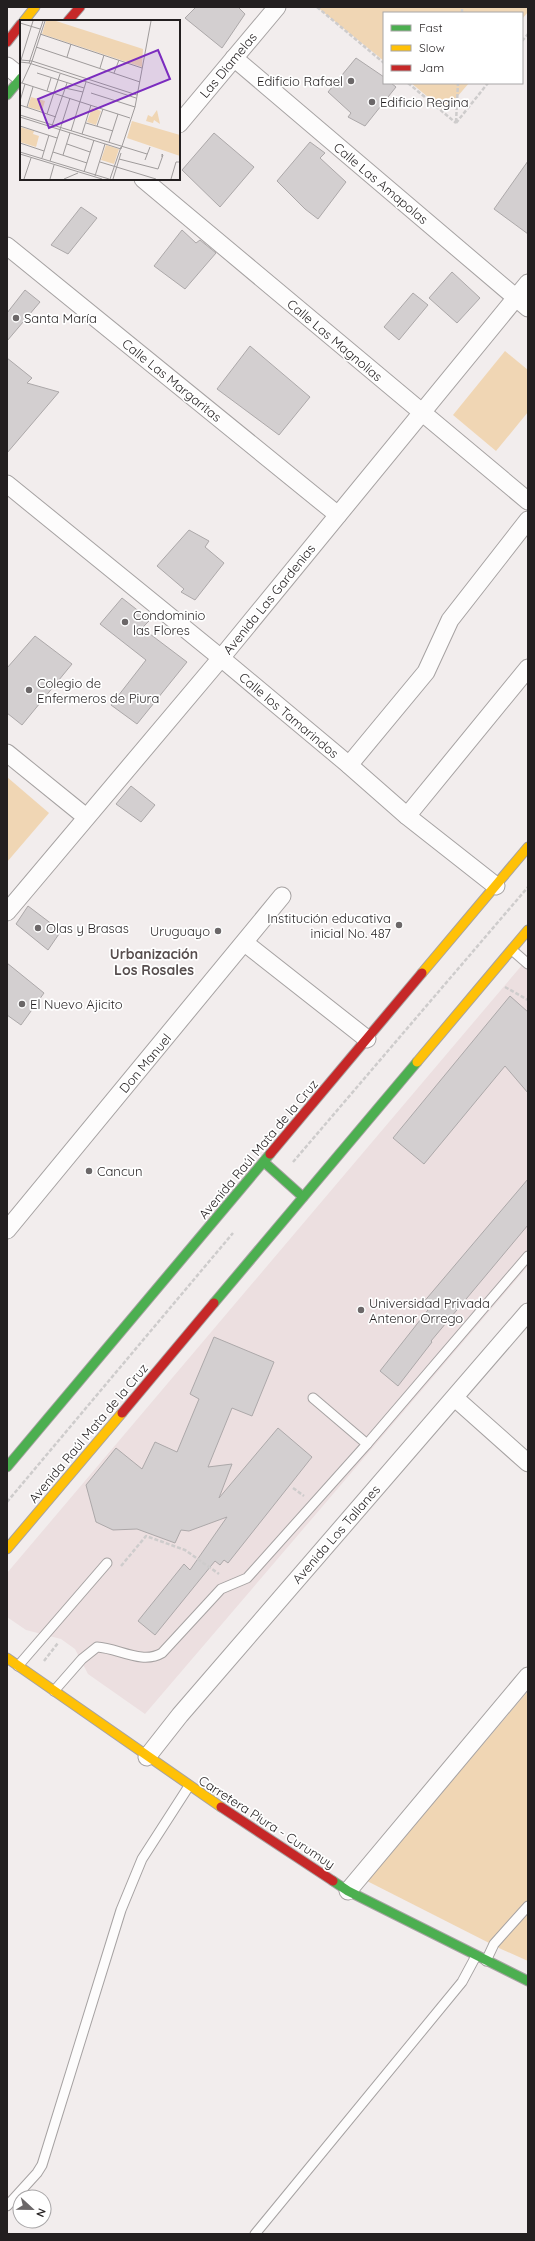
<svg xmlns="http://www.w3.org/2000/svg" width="535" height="2241" viewBox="0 0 535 2241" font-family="Quicksand,sans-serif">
  <rect width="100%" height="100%" fill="#f2eded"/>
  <!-- built -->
  <path fill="#ecdfe0" d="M528 958V1266L145 1714 88 1674 75 1649 61 1639 26 1630 7 1617V1573Z"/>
  <!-- green -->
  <g fill="#f0d6b4">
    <path d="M317 7H528V12L522 19V13H384V61Z"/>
    <path d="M411 83H469L445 111Z"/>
    <path d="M505 351 528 370V412L496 451 453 415Z"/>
    <path d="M7 777 49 813 7 862Z"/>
    <path d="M528 1691V1961L501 1949 367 1881Z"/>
  </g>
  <!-- building -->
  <g fill="#d3cfd0" stroke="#aca8a9">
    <path d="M196 7H238L245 14 222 48 185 18Z"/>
    <path d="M356 58 384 77V83H391L396 87 365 126 348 117 351 113 328 92Z"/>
    <path d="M214 133 254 167 220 207 182 170Z"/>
    <path d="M310 142 325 153 320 158 346 182 318 219 305 209 277 181Z"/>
    <path d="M528 161V234L494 209Z"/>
    <path d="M81 207 97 218 68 254 51 245Z"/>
    <path d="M182 230 196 243 200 240 216 253 185 289 154 266Z"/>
    <path d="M452 272 480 298 457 323 429 298Z"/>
    <path d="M25 290 40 302 7 341V313Z"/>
    <path d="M413 293 428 305 399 340 384 327Z"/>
    <path d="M250 346 310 397 279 435 217 389Z"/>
    <path d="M7 358 32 378 27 383 59 392 7 453Z"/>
    <path d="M189 530 209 541 205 547 224 563 195 600 181 592 184 589 157 566Z"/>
    <path d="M122 598 150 620 142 628 187 662 137 724 111 705 146 660 100 624Z"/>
    <path d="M35 636 72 664 22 725 7 713V668Z"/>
    <path d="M131 786 155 805 141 822 116 804Z"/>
    <path d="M28 906 61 931 48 950 16 924Z"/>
    <path d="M7 963 44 993 21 1025 7 1015Z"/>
    <path d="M510 996 528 1012V1093L505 1066 424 1164 393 1138Z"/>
    <path d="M528 1179V1225L431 1341 432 1342 398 1386 380 1371 428 1310 422 1304Z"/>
    <path d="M214 1337 274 1362 252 1416 232 1408 208 1467 232 1464 219 1498 278 1428 312 1457 228 1563 224 1560 220 1565 215 1561 155 1635 138 1621 184 1564 190 1570 227 1517 189 1531 181 1530 175 1543 137 1529 113 1530 96 1522 86 1485 116 1448 142 1469 155 1442 177 1452 199 1399 190 1394Z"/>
  </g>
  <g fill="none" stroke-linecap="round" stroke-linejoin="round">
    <defs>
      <g id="lane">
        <path d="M512 950 528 964"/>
        <path d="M313 1398 367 1444"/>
        <path d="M18 1666 107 1563"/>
        <path d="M54 1691 82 1659 97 1647C118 1648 142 1665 162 1653L221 1589 247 1578 367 1444 528 1256"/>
        <path d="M486 1961 494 1944 528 1906"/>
        <path d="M7 2206 37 2173 42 2165 121 1910 142 1859 189 1786"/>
        <path d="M255 2234 462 1982 476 1956"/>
      </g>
      <g id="street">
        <path d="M234 58 528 308"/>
        <path d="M7 66 21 77"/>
        <path d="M179 124 277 7"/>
        <path d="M143 179 528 501"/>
        <path d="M7 246 338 515"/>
        <path d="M7 484 221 658 349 765 407 816 496 886"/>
        <path d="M7 753 86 817"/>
        <path d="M349 765 426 672 450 620 528 520"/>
        <path d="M407 816 528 668"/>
        <path d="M7 912 221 658 528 283"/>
        <path d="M245 943 367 1039"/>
        <path d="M7 1230 282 896"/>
        <path d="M455 1398 528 1463"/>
        <path d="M147 1757 180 1715 528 1312"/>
        <path d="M348 1891 528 1676"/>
      </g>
      <g id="fast">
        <path d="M7 95 21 78"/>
        <path d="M264 1162 303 1197"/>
        <path d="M214 1303 417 1062"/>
        <path d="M7 1467 270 1154"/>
        <path d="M333 1881 348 1891 528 1981"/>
      </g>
      <g id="slow">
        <path d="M24 21 35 7"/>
        <path d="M422 973 528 847"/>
        <path d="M417 1062 528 930"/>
        <path d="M7 1549 122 1413"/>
        <path d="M7 1658 221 1807"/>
      </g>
      <g id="jam">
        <path d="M68 21 80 7"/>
        <path d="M7 42 21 24"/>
        <path d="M270 1154 422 973"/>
        <path d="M122 1413 214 1303"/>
        <path d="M221 1807 333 1881"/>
      </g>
    </defs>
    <!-- lane casing -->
    <use href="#lane" stroke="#a6a2a2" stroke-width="11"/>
    <!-- street casing -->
    <use href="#street" stroke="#a6a2a2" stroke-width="19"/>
    <!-- fast casing -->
    <use href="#fast" stroke="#a6a2a2" stroke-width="11"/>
    <!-- slow casing -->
    <use href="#slow" stroke="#a6a2a2" stroke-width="11"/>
    <!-- jam casing -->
    <use href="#jam" stroke="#a6a2a2" stroke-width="11"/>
    <!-- path -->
    <g stroke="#cecccc" stroke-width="2.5" stroke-dasharray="4 2" stroke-linecap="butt">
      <path d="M317 7 384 63"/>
      <path d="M462 13V7"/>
      <path d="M522 41 528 34"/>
      <path d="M408 83 456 123"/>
      <path d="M456 122 458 83"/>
      <path d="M456 123 488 83"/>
      <path d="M505 987 528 1000"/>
      <path d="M293 1162 528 887"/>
      <path d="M293 1488 304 1496"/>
      <path d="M7 1502 233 1233"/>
      <path d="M121 1566 146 1536 185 1550 219 1574"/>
      <path d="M44 1661 58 1643"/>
    </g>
    <!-- lane -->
    <use href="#lane" stroke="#fdfcfc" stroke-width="9"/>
    <!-- street -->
    <use href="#street" stroke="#fdfcfc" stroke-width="17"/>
    <!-- fast -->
    <use href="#fast" stroke="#4caf50" stroke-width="9"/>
    <!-- slow -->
    <use href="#slow" stroke="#ffc107" stroke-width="9"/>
    <!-- jam -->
    <use href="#jam" stroke="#c62828" stroke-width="9"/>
  </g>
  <!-- markers -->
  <g fill="#6b6768" stroke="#fff" stroke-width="1.5">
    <circle cx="351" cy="81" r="4"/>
    <circle cx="372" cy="102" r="4"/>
    <circle cx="16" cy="318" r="4"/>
    <circle cx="125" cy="622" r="4"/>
    <circle cx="29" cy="690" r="4"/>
    <circle cx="399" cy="925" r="4"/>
    <circle cx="38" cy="928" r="4"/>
    <circle cx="218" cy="931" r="4"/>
    <circle cx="22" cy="1004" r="4"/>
    <circle cx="89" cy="1171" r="4"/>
    <circle cx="361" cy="1310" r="4"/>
  </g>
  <g text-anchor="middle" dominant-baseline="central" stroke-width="3.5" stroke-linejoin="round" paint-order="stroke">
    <!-- street labels -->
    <g font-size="13" fill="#231f20" stroke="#fff">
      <text transform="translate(228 65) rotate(-50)">Las Diamelas</text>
      <text transform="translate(381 183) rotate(40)">Calle Las Amapolas</text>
      <text transform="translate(335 340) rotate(40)">Calle Las Magnolias</text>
      <text transform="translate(172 380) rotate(39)">Calle Las Margaritas</text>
      <text transform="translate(269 599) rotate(-51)">Avenida Las Gardenias</text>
      <text transform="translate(289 715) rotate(40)">Calle los Tamarindos</text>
      <text transform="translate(145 1063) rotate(-50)">Don Manuel</text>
      <text transform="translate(258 1149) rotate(-50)">Avenida Raúl Mata de la Cruz</text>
      <text transform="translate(88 1433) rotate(-50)">Avenida Raúl Mata de la Cruz</text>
      <text transform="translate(336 1534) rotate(-49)">Avenida Los Tallanes</text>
      <text transform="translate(267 1822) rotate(33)">Carretera Piura - Curumuy</text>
    </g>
    <!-- poi labels -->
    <g font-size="13" fill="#231f20" stroke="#fff" text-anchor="start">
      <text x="343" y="81" text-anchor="end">Edificio Rafael</text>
      <text x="380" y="102">Edificio Regina</text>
      <text x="24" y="318">Santa María</text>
      <text x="133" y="615">Condominio<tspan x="133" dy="15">las Flores</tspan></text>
      <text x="37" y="683">Colegio de<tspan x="37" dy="15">Enfermeros de Piura</tspan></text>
      <text x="391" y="918" text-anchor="end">Institución educativa<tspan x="391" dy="15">inicial No. 487</tspan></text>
      <text x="46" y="928">Olas y Brasas</text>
      <text x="210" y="931" text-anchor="end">Uruguayo</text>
      <text x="30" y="1004">El Nuevo Ajicito</text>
      <text x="97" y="1171">Cancun</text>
      <text x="369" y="1303">Universidad Privada<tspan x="369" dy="15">Antenor Orrego</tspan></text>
    </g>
    <!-- neighbourhood labels -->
    <g font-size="14" font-weight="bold" fill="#574e4e" stroke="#fff">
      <text x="154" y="954">Urbanización<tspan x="154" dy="16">Los Rosales</tspan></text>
    </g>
  </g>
  <!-- overview -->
  <g transform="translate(20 20)">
    <rect width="160" height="160" fill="#f2eded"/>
    <path d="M26 1H36L123 29 122 47 22 14ZM11 77 25 81 22 91 8 87ZM72 88 81 91 76 105 67 102ZM137 90 140 104 134 100 133 103 126 101 128 95 132 97ZM112 101 160 115V136L107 118ZM0 107 14 111 13 114 19 116 16 127 0 122ZM86 125 99 129 94 144 81 140Z" fill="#f0d6b4"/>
    <path fill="none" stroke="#9f9b9b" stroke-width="1" d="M0 3 20 9M20 14 122 48M16 27 120 62M47 37 51 24M1 40 12 41 25 1M1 40 13 1M0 42 9 43 23 1M9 43 116 78M80 48 84 35M17 53 64 68M94 53 99 40M0 63H2L12 41 117 75M2 63 110 98M45 68 63 72M27 71 31 58M71 73 115 87M0 81 5 64M0 85 36 97M7 87 13 67M27 94 40 54M0 95 127 134M0 97 101 129M66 103 93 111M0 106 37 118M32 106 47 63M77 106 83 89M51 111 66 62M62 114 71 85M89 122 98 94M0 123 24 131M47 124 70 132M101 129 115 87 131 1M0 132 89 159M33 132 67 143M0 134 82 159M43 135 50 113M22 138 29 115M99 139 138 149 143 135 142 134V137M125 140 130 127M30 141 50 78M80 142 136 159M64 152 74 120M75 156 85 124M4 159 11 138M30 159 34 145M44 159 58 153M90 159 101 127M93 159 101 133M151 159 156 142H160"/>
    <path fill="#7b2cbf" fill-opacity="0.15" stroke="#7b2cbf" stroke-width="2" d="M138 30 150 59 29 108 18 79Z"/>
    <rect width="160" height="160" fill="none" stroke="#231f20" stroke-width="2"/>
  </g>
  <!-- border -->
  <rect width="535" height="2241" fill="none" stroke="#231f20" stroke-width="16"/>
  <!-- legend -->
  <rect x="383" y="12" width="140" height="72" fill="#ffffff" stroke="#a7a5a6"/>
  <rect x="391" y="25" width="20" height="6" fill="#4caf50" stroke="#a7a5a6"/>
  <text x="419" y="32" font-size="12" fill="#231f20">Fast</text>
  <rect x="391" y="45" width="20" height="6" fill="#ffc107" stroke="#a7a5a6"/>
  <text x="419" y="52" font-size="12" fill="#231f20">Slow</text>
  <rect x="391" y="65" width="20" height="6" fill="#c62828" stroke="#a7a5a6"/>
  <text x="419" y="72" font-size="12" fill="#231f20">Jam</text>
  <!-- north arrow -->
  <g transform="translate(32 2209) rotate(112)"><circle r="19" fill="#ffffff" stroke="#a7a5a6"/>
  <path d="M0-3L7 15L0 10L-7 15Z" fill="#6b6768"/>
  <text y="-6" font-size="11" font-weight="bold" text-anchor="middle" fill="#231f20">N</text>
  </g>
</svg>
